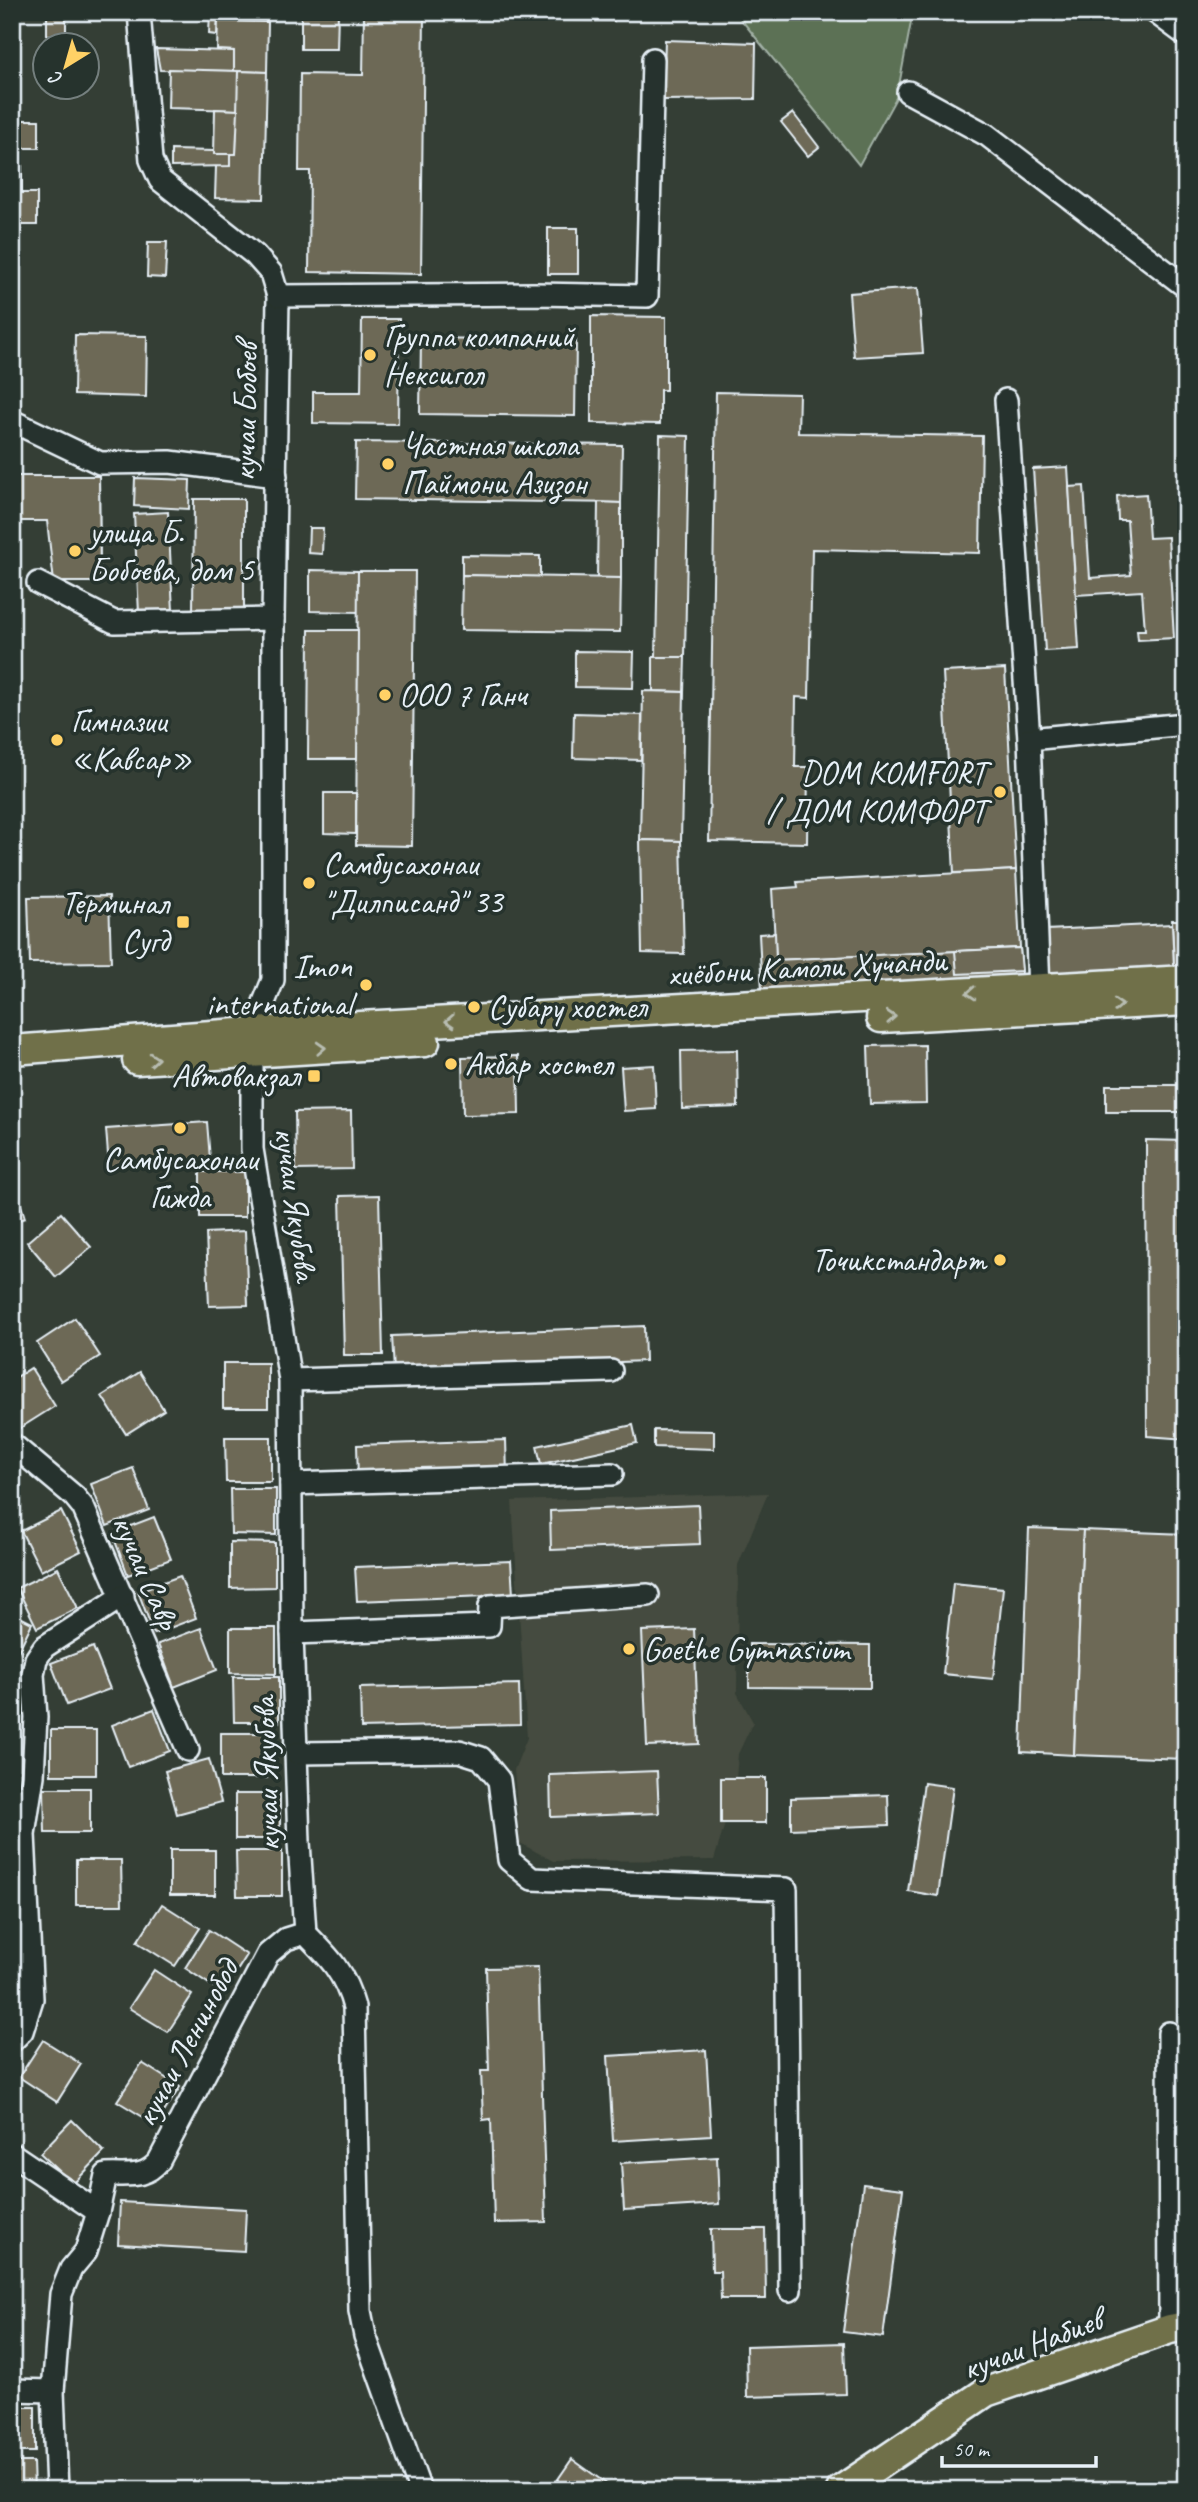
<svg xmlns="http://www.w3.org/2000/svg" width="1198" height="2502" viewBox="0 0 1198 2502" font-family="Caveat,sans-serif">
  <rect width="100%" height="100%" fill="#343e35"/>
  <filter id="ink" filterUnits="userSpaceOnUse"><feTurbulence type="fractalNoise" baseFrequency=".0143" numOctaves="2"/><feDisplacementMap in="SourceGraphic" scale="14" xChannelSelector="R" yChannelSelector="G"/><feConvolveMatrix kernelMatrix="1 2 1 2 8 2 1 2 1" color-interpolation-filters="sRGB"/></filter>
  <g filter="url(#ink)">
    <!-- built -->
    <path fill="#454b3f" d="M768 1493 738 1565 737 1693 753 1722 738 1754 735 1791 714 1860 553 1861 520 1843 514 1770 527 1738 512 1501Z"/>
    <!-- green -->
    <path fill="#5c7154" stroke="#a2b1a6" stroke-width="2" d="M735 12H913L897 96 859 165Z"/>
    <!-- building -->
    <g fill="#6d6956" stroke="#e8f1f8" stroke-width="2">
      <rect x="12" y="12" width="8" height="26"/>
      <rect x="47" y="12" width="19" height="24"/>
      <path d="M210 12H218L217 35 209 34Z"/>
      <path d="M231 12H260L259 22 231 21Z"/>
      <path d="M301 12H338L337 49H301Z"/>
      <path d="M364 12H424L421 274 309 272 310 171H299L300 74 363 75Z"/>
      <path d="M507 12H614V21L507 19Z"/>
      <path d="M218 21 268 22 267 72 234 71V51L217 50Z"/>
      <path d="M665 40 756 43 755 99 663 100Z"/>
      <path d="M156 49 234 51V71L160 70Z"/>
      <path d="M169 69 238 71V110L168 108Z"/>
      <path d="M238 71 267 72 264 199 215 198 216 166H230V154H236Z"/>
      <path d="M215 109 238 110 236 154H214Z"/>
      <path d="M793 113 819 147 808 156 781 122Z"/>
      <path d="M12 120H39V148H22V193H37V225H12Z"/>
      <path d="M171 150 214 151V154H230V166L171 167Z"/>
      <rect x="548" y="228" width="30" height="46"/>
      <path d="M148 242H167L165 278 147 277Z"/>
      <path d="M918 288 923 353 854 357 849 293Z"/>
      <path d="M591 316 666 317V390H660V424L591 423Z"/>
      <path d="M362 319H399L398 424 313 423V392H361Z"/>
      <path d="M75 335 147 336 146 397 74 395Z"/>
      <path d="M421 338 576 340 575 416 420 414Z"/>
      <path d="M716 392 799 394 798 433 982 436 980 553 812 549 809 698 796 697 795 767H808L807 843 709 841Z"/>
      <path d="M660 435 689 436 685 657H656Z"/>
      <path d="M356 442 622 445 621 503 355 499Z"/>
      <path d="M1068 467 1079 649 1045 651 1033 469Z"/>
      <path d="M12 476H99L100 582H54L53 514H47V521H12Z"/>
      <path d="M12 476H99L100 582H54L47 521H12Z"/>
      <path d="M135 478 190 480 189 509 134 506Z"/>
      <path d="M1084 486 1090 578 1131 575 1127 520H1118L1117 496 1146 494 1149 538 1168 537 1174 638 1138 640 1137 630H1145L1142 591 1076 595 1069 487Z"/>
      <path d="M194 499H244V611H193Z"/>
      <path d="M598 502 621 503V578H597Z"/>
      <path d="M168 512 173 611 139 613 134 514Z"/>
      <path d="M309 528H323L322 554 308 553Z"/>
      <path d="M462 555 540 556V577L462 575Z"/>
      <path d="M310 570 358 571V612L310 611Z"/>
      <path d="M358 571H415L412 846 356 845Z"/>
      <path d="M462 575 621 578 620 632 461 630Z"/>
      <path d="M309 630H358L357 759H308Z"/>
      <path d="M575 651 634 652 633 688 575 687Z"/>
      <path d="M653 657H685L684 692 653 691Z"/>
      <path d="M1005 669 1016 870 954 873 943 672Z"/>
      <path d="M643 691 684 692 681 841 640 840Z"/>
      <path d="M574 713 642 715 641 760 573 758Z"/>
      <path d="M324 793H356V834L324 833Z"/>
      <path d="M640 840 681 841 684 954 642 953Z"/>
      <path d="M1016 870 1020 948 776 960 772 889 798 887 797 882Z"/>
      <path d="M109 896 111 962 30 963 28 897Z"/>
      <path d="M1172 920H1186V967H1174Z"/>
      <path d="M1172 924 1174 967 1048 973 1046 930Z"/>
      <path d="M775 933 776 960 1020 948 1022 977 762 991 759 934Z"/>
      <path d="M1020 948 1022 971 957 974 955 951Z"/>
      <path d="M925 1045 926 1103 870 1104 868 1046Z"/>
      <path d="M737 1050 738 1107 682 1109 681 1051Z"/>
      <path d="M518 1056 519 1114 463 1115 462 1057Z"/>
      <path d="M654 1065 656 1109 624 1111 621 1067Z"/>
      <rect x="1106" y="1085" width="80" height="27"/>
      <rect x="12" y="1093" width="2" height="45"/>
      <path d="M351 1111 352 1169 296 1170 295 1112Z"/>
      <path d="M207 1122 210 1159 109 1167 106 1129Z"/>
      <path d="M1146 1140 1186 1141V1439L1147 1436Z"/>
      <rect x="200" y="1172" width="45" height="45"/>
      <path d="M12 1175 25 1218 12 1222Z"/>
      <path d="M379 1195 383 1355H344L340 1196Z"/>
      <path d="M61 1213 91 1247 56 1277 27 1242Z"/>
      <path d="M245 1231 248 1305 209 1306 206 1233Z"/>
      <path d="M75 1318 100 1356 61 1381 37 1343Z"/>
      <path d="M644 1326 645 1361 394 1371 392 1336Z"/>
      <rect x="223" y="1363" width="45" height="45"/>
      <path d="M31 1368 55 1406 17 1430 12 1423V1380Z"/>
      <path d="M140 1372 164 1410 126 1434 102 1396Z"/>
      <path d="M633 1425 637 1443 541 1464 537 1446Z"/>
      <path d="M654 1430 714 1431V1449L654 1447Z"/>
      <path d="M225 1437H271V1482H226Z"/>
      <path d="M506 1440 507 1475 358 1479 357 1445Z"/>
      <path d="M133 1468 149 1510 107 1526 91 1484Z"/>
      <path d="M230 1489H276V1535L231 1534Z"/>
      <path d="M698 1505 700 1544 551 1550 550 1511Z"/>
      <path d="M61 1511 81 1551 41 1571 21 1531Z"/>
      <path d="M154 1517 171 1559 128 1575 112 1533Z"/>
      <path d="M1029 1528 1083 1530 1074 1755 1021 1752Z"/>
      <path d="M1083 1530 1186 1534V1759L1074 1755Z"/>
      <path d="M230 1542 275 1543V1587L230 1588Z"/>
      <path d="M511 1561 513 1595 357 1601 355 1567Z"/>
      <path d="M58 1568 78 1608 37 1628 17 1588Z"/>
      <path d="M180 1576 196 1618 154 1634 138 1591Z"/>
      <path d="M953 1583 1003 1588 993 1679 943 1674Z"/>
      <path d="M12 1613 32 1623 12 1664Z"/>
      <path d="M201 1628 217 1670 174 1687 158 1644Z"/>
      <path d="M230 1628H276V1674L230 1673Z"/>
      <path d="M694 1629 699 1744 647 1746 642 1631Z"/>
      <path d="M749 1644 870 1645V1688L749 1687Z"/>
      <path d="M93 1647 110 1689 67 1705 51 1663Z"/>
      <path d="M233 1677H279V1722H234Z"/>
      <path d="M519 1684 520 1724 361 1728 360 1688Z"/>
      <path d="M154 1709 170 1751 128 1767 112 1725Z"/>
      <rect x="51" y="1730" width="45" height="45"/>
      <rect x="221" y="1733" width="46" height="45"/>
      <path d="M209 1759 221 1802 177 1814 165 1771Z"/>
      <path d="M657 1771 659 1813 551 1817 550 1775Z"/>
      <rect x="721" y="1778" width="45" height="45"/>
      <path d="M924 1783 953 1787 938 1896 908 1891Z"/>
      <path d="M44 1788H90V1833H45Z"/>
      <rect x="235" y="1794" width="45" height="45"/>
      <path d="M888 1795 889 1825 791 1829V1798Z"/>
      <rect x="170" y="1850" width="45" height="45"/>
      <path d="M236 1851H282V1896H237Z"/>
      <path d="M76 1860H121L122 1905H76Z"/>
      <path d="M162 1904 200 1928 175 1966 137 1942Z"/>
      <path d="M209 1930 247 1955 223 1993 185 1968Z"/>
      <path d="M538 1967 546 2222 494 2223 491 2119 483 2120 481 2071H489L486 1968Z"/>
      <path d="M154 1970 192 1995 168 2032 129 2008Z"/>
      <path d="M43 2040 81 2064 57 2102 19 2077Z"/>
      <path d="M706 2050 711 2135 613 2141 608 2056Z"/>
      <path d="M142 2063 180 2087 156 2125 117 2101Z"/>
      <path d="M72 2120 104 2152 73 2184 40 2153Z"/>
      <path d="M717 2157 719 2204 624 2210 621 2163Z"/>
      <path d="M863 2184 903 2189 883 2337 843 2332Z"/>
      <path d="M120 2202 246 2209 244 2251 118 2244Z"/>
      <path d="M711 2229H765L766 2299H721L720 2271H712Z"/>
      <path d="M844 2343 846 2394 747 2397 746 2346Z"/>
      <rect x="12" y="2407" width="23" height="45"/>
      <path d="M572 2459 615 2490H561L554 2485Z"/>
      <path d="M12 2462H33L34 2490H12Z"/>
    </g>
    <g fill="none" stroke-linecap="round" stroke-linejoin="round">
      <defs>
        <g id="minor">
          <path d="M139 12 151 160 160 180 255 255 271 273 278 296 273 619V980L252 1032V1149L290 1380 292 1633 299 1842 305 1933C329 1957 345 1973 354 2007L360 2311 365 2336 420 2490"/>
          <path d="M1155 12 1186 35"/>
          <path d="M908 92 987 135 1186 287"/>
          <path d="M278 296 535 294 647 296 653 59"/>
          <path d="M1006 400 1029 739 1039 989"/>
          <path d="M12 421 100 463 170 462 276 476"/>
          <path d="M38 583 114 622 273 619"/>
          <path d="M1029 739 1186 724"/>
          <path d="M290 1380 611 1371"/>
          <path d="M12 1444 74 1496 83 1507 188 1750"/>
          <path d="M291 1484 612 1474"/>
          <path d="M292 1633 489 1626 490 1606 648 1595"/>
          <path d="M297 1753 459 1751 481 1758 499 1780 509 1860 532 1879 786 1889 790 2290"/>
          <path d="M1169 2033 1170 2329"/>
          <path d="M12 2041 22 2031 32 1999 24 1834 33 1776 36 1717 33 1674 36 1659 44 1647 123 1596"/>
          <path d="M12 2154 98 2212 106 2175C128 2174 144 2179 159 2161L268 1954 286 1939 305 1933"/>
          <path d="M12 2390 53 2391"/>
          <path d="M57 2490 53 2391 61 2294 71 2269 86 2251 98 2212"/>
        </g>
        <g id="major">
          <path d="M881 1018 1186 1001"/>
          <path d="M12 1050 252 1032 1186 980"/>
          <path d="M137 1060 425 1042"/>
          <path d="M841 2490 986 2392 1170 2329 1186 2326"/>
        </g>
      </defs>
      <!-- minor casing -->
      <use href="#minor" stroke="#e8f1f8" stroke-width="26"/>
      <!-- major casing -->
      <use href="#major" stroke="#e8f1f8" stroke-width="33"/>
      <!-- minor -->
      <use href="#minor" stroke="#26332d" stroke-width="21"/>
      <!-- major -->
      <use href="#major" stroke="#70704a" stroke-width="28"/>
    </g>
    <!-- one-way arrows -->
    <defs><path id="oneway-chevron" d="M-2-3.5L2.5 0L-2 3.5" fill="none" stroke-width="1.6" stroke-linecap="round" stroke-linejoin="round" transform="scale(1.75)"/></defs>
    <g stroke="#b8bdb2">
      <use href="#oneway-chevron" transform="translate(971 993) rotate(177)"/>
      <use href="#oneway-chevron" transform="translate(1118 1005) rotate(-3)"/>
      <use href="#oneway-chevron" transform="translate(891 1017) rotate(-3)"/>
      <use href="#oneway-chevron" transform="translate(450 1021) rotate(177)"/>
      <use href="#oneway-chevron" transform="translate(321 1048) rotate(-3)"/>
      <use href="#oneway-chevron" transform="translate(154 1059) rotate(-4)"/>
    </g>
  </g>
  <!-- markers -->
  <g fill="#ffd166" stroke="#26332d" stroke-width="2.5">
    <circle cx="370" cy="355" r="7"/>
    <circle cx="388" cy="464" r="7"/>
    <circle cx="75" cy="551" r="7"/>
    <circle cx="385" cy="695" r="7"/>
    <circle cx="57" cy="740" r="7"/>
    <circle cx="1000" cy="792" r="7"/>
    <circle cx="309" cy="883" r="7"/>
    <rect x="176" y="915" width="14" height="14" rx="3.5"/>
    <circle cx="366" cy="985" r="7"/>
    <circle cx="474" cy="1007" r="7"/>
    <circle cx="451" cy="1064" r="7"/>
    <rect x="307" y="1069" width="14" height="14" rx="3.5"/>
    <circle cx="180" cy="1128" r="7"/>
    <circle cx="1000" cy="1260" r="7"/>
    <circle cx="629" cy="1649" r="7"/>
  </g>
  <g text-anchor="middle" dominant-baseline="central" stroke-width="7" stroke-linejoin="round" paint-order="stroke">
    <!-- poi labels -->
    <g font-size="33" fill="#e8f1f8" stroke="#26332d" text-anchor="start">
      <text x="384" y="336">Группа компаний<tspan x="384" dy="38">Нексигол</tspan></text>
      <text x="402" y="445">Частная школа<tspan x="402" dy="38">Паймони Азизон</tspan></text>
      <text x="89" y="532">улица Б.<tspan x="89" dy="38">Бобоева, дом 5</tspan></text>
      <text x="399" y="695">ООО 7 Ганч</text>
      <text x="71" y="721">Гимназии<tspan x="71" dy="38">«Кавсар»</tspan></text>
      <text x="986" y="773" text-anchor="end">DOM KOMFORT<tspan x="986" dy="38">/ ДОМ КОМФОРТ</tspan></text>
      <text x="323" y="864">Самбусахонаи<tspan x="323" dy="38">"Дилписанд" 33</tspan></text>
      <text x="169" y="903" text-anchor="end">Терминал<tspan x="169" dy="38">Сугд</tspan></text>
      <text x="352" y="966" text-anchor="end">Imon<tspan x="352" dy="38">international</tspan></text>
      <text x="488" y="1007">Субару хостел</text>
      <text x="465" y="1064">Акбар хостел</text>
      <text x="300" y="1076" text-anchor="end">Автовакзал</text>
      <text x="180" y="1159" text-anchor="middle">Самбусахонаи<tspan x="180" dy="38">Гижда</tspan></text>
      <text x="986" y="1260" text-anchor="end">Точикстандарт</text>
      <text x="643" y="1649">Goethe Gymnasium</text>
    </g>
    <!-- street labels -->
    <g font-size="33" fill="#e8f1f8" stroke="#26332d">
      <text transform="translate(245 412) rotate(-89)">кучаи Бобоев</text>
      <text transform="translate(807 967) rotate(-3)">хиёбони Камоли Хучанди</text>
      <text transform="translate(296 1204) rotate(82)">кучаи Якубова</text>
      <text transform="translate(146 1572) rotate(66)">кучаи Савр</text>
      <text transform="translate(266 1774) rotate(-92)">кучаи Якубова</text>
      <text transform="translate(186 2043) rotate(-62)">кучаи Ленинобод</text>
      <text transform="translate(1032 2344) rotate(-21)">кучаи Набиев</text>
    </g>
  </g>
  <!-- margin -->
  <rect width="1198" height="2502" fill="none" stroke="#26332d" stroke-width="42"/>
  <rect x="21" y="21" width="1156" height="2460" fill="none" stroke="#e8f1f8" stroke-width="2.5" filter="url(#ink)"/>
  <!-- north arrow -->
  <g transform="translate(66 66) rotate(217)"><circle r="33" fill="#26332d" stroke="#747f7e" stroke-width="2"/>
  <path d="M0-5L12 26L0 18L-12 26Z" fill="#ffd166"/>
  <text y="-10" font-size="19" font-weight="bold" text-anchor="middle" fill="#e8f1f8">С</text>
  </g>
  <!-- scale -->
  <path d="M942 2456v10h154v-10" fill="none" stroke="#e8f1f8" stroke-width="3.5"/>
  <text x="953" y="2456" font-size="21" fill="#e8f1f8" stroke="#26332d" stroke-width="5" paint-order="stroke">50 m</text>
</svg>
